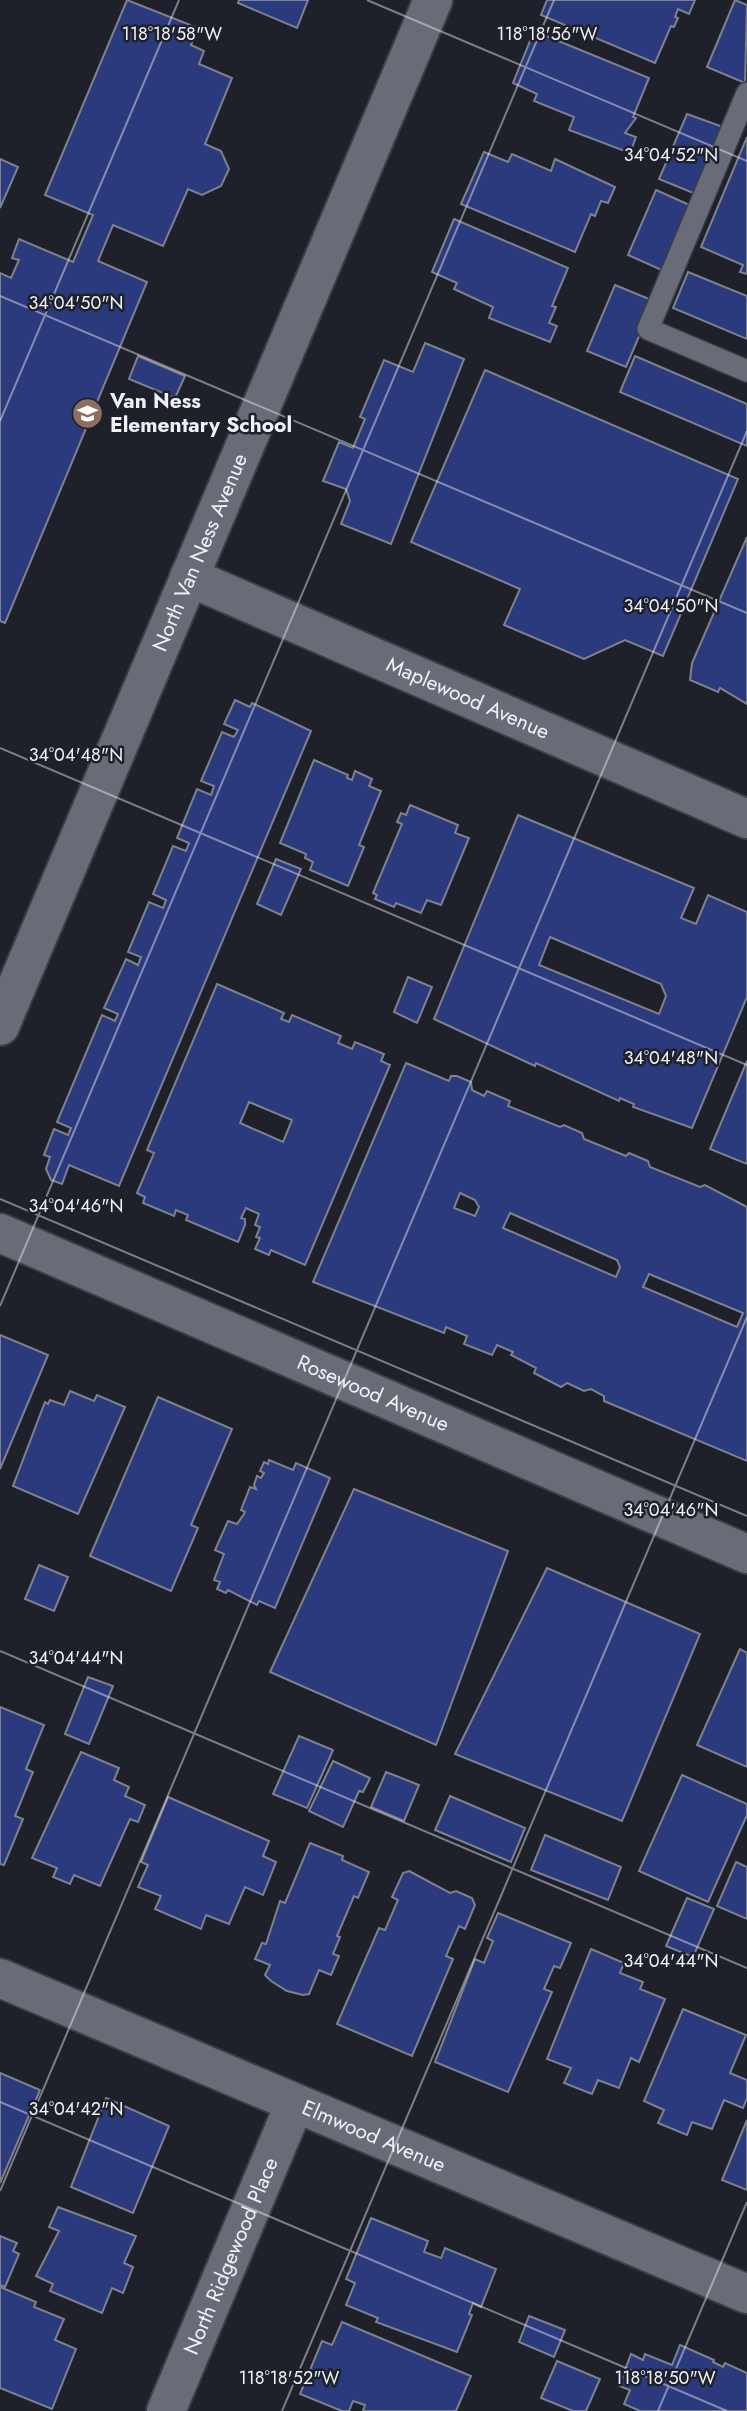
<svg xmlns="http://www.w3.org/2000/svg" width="747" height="2411" viewBox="0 0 747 2411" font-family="Jost,sans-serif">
  <rect width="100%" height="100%" fill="#1e212a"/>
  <!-- building -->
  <g fill="#2b3a7c" stroke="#7e828e" stroke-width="2" fill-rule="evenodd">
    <path d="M127 0 198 28 191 45 204 51 199 64 232 78 205 144 221 151 229 169 221 186 202 195 188 189 163 246 113 225 98 261 147 282 5 623 0 621V273L11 278 19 260 12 258 19 239 73 262 93 215 45 195Z"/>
    <path d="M239 0H238H308L297 28 238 3Z"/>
    <path d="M547 0H695L689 14 678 9 675 17 678 18 674 27 671 26 655 63 541 15Z"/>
    <path d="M735 0 747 5 745 83 707 67Z"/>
    <path d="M534 31 649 78 633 117 636 118 625 133 636 137 630 153 569 130 574 117 534 101 537 94 513 83Z"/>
    <path d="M687 114 726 128 698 195 659 179Z"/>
    <path d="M747 137V274L740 272 743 265 701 247Z"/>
    <path d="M484 152 508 162 512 154 551 171 555 159 615 187 608 203 601 201 595 216 591 214 575 252 461 204Z"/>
    <path d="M0 159 18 167 0 208Z"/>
    <path d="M656 190 694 207 666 272 628 255Z"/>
    <path d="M454 219 568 268 552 306 556 307 549 323 557 326 550 342 489 318 493 307 454 289 457 283 432 272Z"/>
    <path d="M688 272 747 296V339L673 308Z"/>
    <path d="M615 285 654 301 626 367 587 351Z"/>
    <path d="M425 343 464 359 391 544 341 524 350 501 346 489 323 481 339 442 353 448 365 419 360 417 384 360 413 372Z"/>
    <path d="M138 356 185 376 175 398 129 379Z"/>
    <path d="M635 356 747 404V446L620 392Z"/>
    <path d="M485 370 738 479 663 656 625 640 584 659 504 625 520 589 411 542Z"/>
    <path d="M747 537V704L720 688 718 692 690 680 692 663Z"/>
    <path d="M235 700 250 707 252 703 311 731 119 1186 69 1165 62 1184 51 1180 46 1169 50 1157 44 1155 54 1129 68 1135 71 1128 57 1122 102 1015 115 1021 118 1014 104 1008 126 959 138 965 141 957 128 952 149 902 163 908 166 900 153 894 173 846 186 851 189 843 177 838 197 789 211 795 214 786 201 781 222 732 234 737 238 730 224 724Z"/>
    <path d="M314 760 348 775 347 778 352 780 355 771 372 779 369 786 381 791 359 845 364 847 348 886 310 870 313 862 305 858 306 854 280 843Z"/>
    <path d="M410 805 458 825 455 833 469 838 441 905 427 900 421 913 396 903 394 907 375 899 377 895 373 893 402 824 397 822 401 813 406 815Z"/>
    <path d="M518 815 694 888 681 918 696 924 708 895 747 912V997L692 1128 633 1107 634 1104 620 1098 619 1101 536 1063 535 1066 434 1019ZM550 937 661 984 666 996 659 1014 539 965Z"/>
    <path d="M276 859 301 869 281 915 257 904Z"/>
    <path d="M408 977 432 987 417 1023 394 1012Z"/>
    <path d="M217 984 284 1013 281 1019 289 1022 292 1015 341 1036 338 1043 352 1049 355 1042 384 1054 381 1061 390 1065 305 1265 271 1250 269 1255 255 1249 260 1238 256 1237 260 1227 255 1225 259 1214 246 1208 241 1218 245 1219V1225L238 1242 186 1220 188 1215 176 1210 174 1216 143 1203 145 1197 137 1193 154 1153 147 1150ZM249 1102 292 1120 283 1142 240 1123Z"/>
    <path d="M747 1061V1164L710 1149Z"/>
    <path d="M406 1063 449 1081 451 1076H457L471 1082 472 1090 484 1096 487 1091 510 1101 508 1106 560 1127 564 1125 582 1133 584 1139 626 1156 629 1153 648 1161 650 1167 700 1187 705 1185 747 1207V1461L604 1401V1396L591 1389 584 1391 567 1383 561 1387 534 1373 536 1368 511 1355 513 1352 497 1345 492 1355 464 1344 467 1336 446 1327 444 1333 313 1282ZM460 1193 475 1200 479 1207 475 1216 454 1208ZM510 1213 617 1260 620 1267 616 1277 503 1228ZM649 1274 743 1313 737 1327 643 1287Z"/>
    <path d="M0 1335 48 1355 0 1469Z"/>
    <path d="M70 1391 94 1401 97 1395 125 1407 78 1514 13 1486 45 1402 48 1404 50 1400 64 1405Z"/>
    <path d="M158 1397 232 1429 191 1525 198 1528 171 1591 90 1556Z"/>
    <path d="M269 1460 293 1470 296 1463 330 1478 275 1608 259 1601 257 1605 228 1590 226 1593 217 1589 220 1582 214 1580 224 1554 215 1550 228 1521 237 1524 244 1514 245 1512 241 1510 250 1487 256 1489 254 1485 257 1476 261 1478 264 1473 260 1471 264 1462 268 1464Z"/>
    <path d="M354 1489 508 1551 436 1745 270 1672Z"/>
    <path d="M39 1565 68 1577 54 1611 25 1599Z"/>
    <path d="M547 1568 700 1634 622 1821 455 1754Z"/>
    <path d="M740 1649 747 1653V1767L697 1745Z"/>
    <path d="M88 1677 113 1686 89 1744 65 1734Z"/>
    <path d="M0 1707 44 1725 26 1769 33 1772 15 1816 23 1819 4 1865 0 1864Z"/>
    <path d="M299 1736 333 1750 307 1808 273 1794Z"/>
    <path d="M81 1752 119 1768 114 1780 129 1787 125 1796 145 1805 138 1822 130 1819 100 1886 74 1875 70 1884 53 1877 57 1868 32 1858Z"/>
    <path d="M333 1761 370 1778 363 1792 359 1791 343 1827 309 1811Z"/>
    <path d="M386 1772 419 1785 404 1821 371 1807Z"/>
    <path d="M682 1775 747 1804V1815L708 1902 639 1871Z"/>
    <path d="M450 1796 525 1828 511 1862 435 1830Z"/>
    <path d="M168 1797 269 1841 263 1856 276 1862 263 1895 245 1887 229 1924 206 1915 201 1929 155 1909 161 1896 138 1887 148 1865 141 1862Z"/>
    <path d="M545 1835 621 1867 608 1900 531 1870Z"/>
    <path d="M310 1843 343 1856 342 1860 369 1872 358 1898 354 1896 337 1936 340 1937 333 1954 339 1956 331 1975 319 1970 309 1994 303 1995 287 1991 271 1981 265 1975 270 1965 255 1959 262 1943 266 1944 280 1901 285 1903Z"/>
    <path d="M736 1862 747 1867V1919L717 1906Z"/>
    <path d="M409 1871 450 1893 456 1891 472 1898 475 1905 465 1929 459 1926 446 1956 453 1959 412 2056 337 2024 379 1928 385 1930 398 1900 392 1897 403 1873Z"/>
    <path d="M687 1898 714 1909 693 1957 666 1946Z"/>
    <path d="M498 1913 571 1943 560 1968 554 1966 544 1989 552 1992 508 2092 435 2062 475 1959 484 1963 493 1941 487 1938Z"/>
    <path d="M591 1949 624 1963 620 1973 643 1982 640 1989 665 1999 639 2062 631 2058 619 2088 598 2080 592 2094 564 2083 571 2068 547 2059Z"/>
    <path d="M683 2009 746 2035 730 2073 747 2080V2098L743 2108 724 2100 712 2129 692 2122 687 2135 658 2123 664 2110 644 2101Z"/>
    <path d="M0 2073 40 2090 0 2183Z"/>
    <path d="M106 2098 169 2126 133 2213 71 2187Z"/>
    <path d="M747 2120V2190L722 2180Z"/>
    <path d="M58 2207 136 2236 124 2263 133 2267 123 2293 112 2288 102 2313 50 2291 53 2284 36 2276 59 2231 49 2227Z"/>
    <path d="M371 2218 428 2241 424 2252 441 2258 445 2248 496 2269 481 2307 473 2303 469 2314 472 2315 457 2352 376 2322 378 2318 346 2305 355 2283 346 2279Z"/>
    <path d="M0 2236 17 2243 13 2251 19 2254 5 2287 0 2285Z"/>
    <path d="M0 2287 36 2302 34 2307 64 2319 55 2340 76 2349 52 2409 0 2388Z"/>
    <path d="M529 2316 565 2330 554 2357 519 2342Z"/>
    <path d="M342 2322 471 2376 456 2411H363L365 2405 353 2401 349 2411H342L300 2394 322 2341 332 2345Z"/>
    <path d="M680 2345 714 2360 713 2362 723 2367 725 2363 747 2373V2411H640L624 2404 630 2390 619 2386 631 2354 643 2360 645 2354 672 2365Z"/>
    <path d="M557 2361 600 2379 586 2411H573L541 2398Z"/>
  </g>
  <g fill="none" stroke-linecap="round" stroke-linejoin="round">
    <defs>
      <path id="service" d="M747 93 648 329 747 371"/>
      <g id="minor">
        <path id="s1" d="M189 577 747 819"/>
        <path id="s2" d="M0 1233 747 1554"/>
        <path id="s3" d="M0 1978 747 2294"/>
        <path id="s4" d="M166 2411 295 2103"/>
      </g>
      <g id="tertiary">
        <path id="s5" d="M0 1026 433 0"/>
      </g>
    </defs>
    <!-- service casing -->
    <use href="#service" stroke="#3b3e45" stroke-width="24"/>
    <!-- minor casing -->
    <use href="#minor" stroke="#3b3e45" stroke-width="42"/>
    <!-- tertiary casing -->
    <use href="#tertiary" stroke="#3b3e45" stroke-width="42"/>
    <!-- service -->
    <use href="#service" stroke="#686c77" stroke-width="21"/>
    <!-- minor -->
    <use href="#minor" stroke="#686c77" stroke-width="38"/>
    <!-- tertiary -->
    <use href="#tertiary" stroke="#686c77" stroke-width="38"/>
  </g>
  <!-- ticks -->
  <path fill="none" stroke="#eff1f8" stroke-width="2" stroke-opacity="0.45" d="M367 0 747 161M0 296 747 613M0 421 179 0M0 748 747 1065M0 1199 747 1516M0 1306 554 0M0 1651 747 1968M0 2102 727 2411M0 2191 747 431M282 2411 747 1317M658 2411 747 2202"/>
  <!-- icons -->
  <defs>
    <symbol id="school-disc" viewBox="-11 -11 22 22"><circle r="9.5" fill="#8d6e63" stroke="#1e212a"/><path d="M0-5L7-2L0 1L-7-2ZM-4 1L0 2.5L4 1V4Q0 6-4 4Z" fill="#fff"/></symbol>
  </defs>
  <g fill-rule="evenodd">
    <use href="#school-disc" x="70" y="396" width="35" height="35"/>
  </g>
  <g text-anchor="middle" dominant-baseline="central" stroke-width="5" stroke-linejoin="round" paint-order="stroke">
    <!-- poi labels -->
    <g font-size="21" font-weight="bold" fill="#eff1f8" stroke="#1e212a" text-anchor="start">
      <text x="110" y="401">Van Ness<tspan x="110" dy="24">Elementary School</tspan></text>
    </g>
    <!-- street labels -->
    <g font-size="21" fill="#eff1f8" stroke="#1e212a">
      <text stroke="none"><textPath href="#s5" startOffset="514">North Van Ness Avenue</textPath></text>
      <text stroke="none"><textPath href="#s1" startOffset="304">Maplewood Avenue</textPath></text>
      <text stroke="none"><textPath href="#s2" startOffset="406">Rosewood Avenue</textPath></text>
      <text stroke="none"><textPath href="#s3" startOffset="406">Elmwood Avenue</textPath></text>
      <text stroke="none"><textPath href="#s4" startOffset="168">North Ridgewood Place</textPath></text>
    </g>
  </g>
  <g font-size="18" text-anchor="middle" fill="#eff1f8" stroke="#1e212a" stroke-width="5" stroke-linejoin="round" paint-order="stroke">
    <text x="172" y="40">118°18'58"W</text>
    <text x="547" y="40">118°18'56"W</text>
    <text x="671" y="161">34°04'52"N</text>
    <text x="76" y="309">34°04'50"N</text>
    <text x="671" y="612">34°04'50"N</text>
    <text x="76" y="761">34°04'48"N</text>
    <text x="671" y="1064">34°04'48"N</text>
    <text x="76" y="1212">34°04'46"N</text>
    <text x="671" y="1516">34°04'46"N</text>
    <text x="76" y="1664">34°04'44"N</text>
    <text x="671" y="1967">34°04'44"N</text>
    <text x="76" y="2115">34°04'42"N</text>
    <text x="289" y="2384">118°18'52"W</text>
    <text x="665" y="2384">118°18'50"W</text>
  </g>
</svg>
